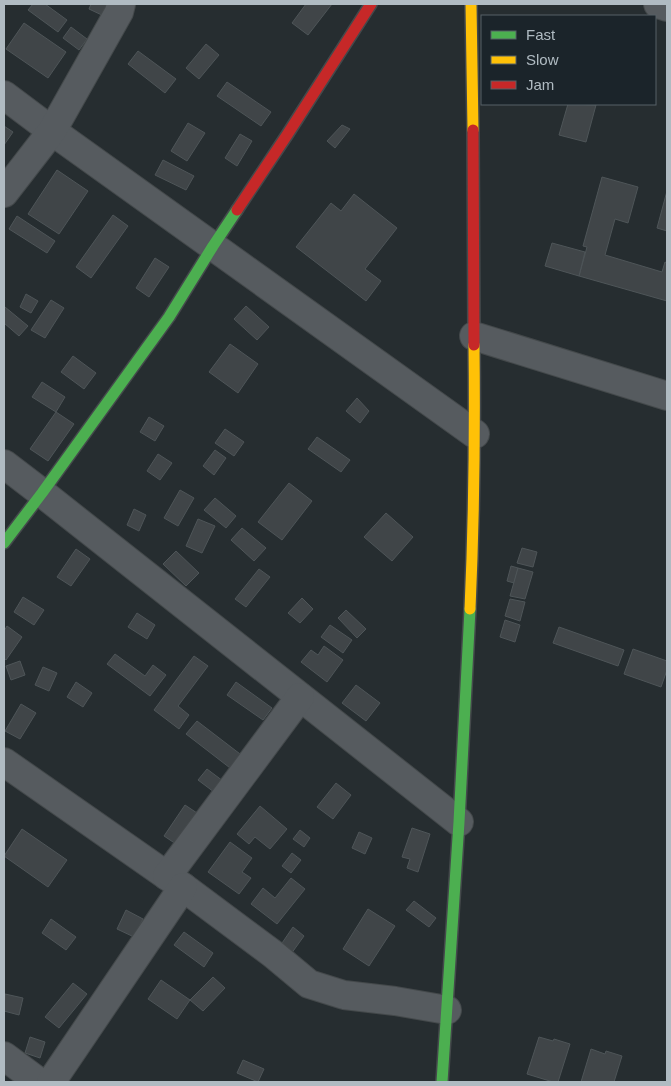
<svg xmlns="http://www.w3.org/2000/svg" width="671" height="1086" viewBox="0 0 671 1086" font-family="Arial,sans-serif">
  <rect width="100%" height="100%" fill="#262d30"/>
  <!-- building -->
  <g fill="#404548" stroke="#4e5558">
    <path d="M33 4H45L67 20 58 32 28 10Z"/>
    <path d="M91 4H112L106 17 89 9Z"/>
    <path d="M306 4H332L308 35 292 23Z"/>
    <path d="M24 23 66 52 48 78 6 49Z"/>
    <path d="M71 27 87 39 79 50 63 38Z"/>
    <path d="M206 44 219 55 199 79 186 68Z"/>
    <path d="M138 51 176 79 165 93 128 64Z"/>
    <path d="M227 82 271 112 261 126 217 96Z"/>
    <path d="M568 104 596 105 586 142 559 135Z"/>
    <path d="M188 123 205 133 187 161 171 151Z"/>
    <path d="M342 125 350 129 335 148 327 141Z"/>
    <path d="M4 126 13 132 4 145Z"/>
    <path d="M240 134 252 141 237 166 225 158Z"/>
    <path d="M163 160 194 176 186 190 155 175Z"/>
    <path d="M57 170 88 191 59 234 28 214Z"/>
    <path d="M602 177 638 187 628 223 615 219 605 255 662 272 665 262 667 263V301L579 276 587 247 583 246Z"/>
    <path d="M667 191V231L657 228Z"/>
    <path d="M354 194 397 228 365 269 381 281 366 301 296 247 331 203 341 211Z"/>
    <path d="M113 215 128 226 91 278 76 267Z"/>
    <path d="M17 216 55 241 47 253 9 229Z"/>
    <path d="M552 243 585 252 579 276 545 266Z"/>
    <path d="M155 258 169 267 149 297 136 288Z"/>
    <path d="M26 294 38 301 31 313 20 307Z"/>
    <path d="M51 300 64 308 45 338 31 330Z"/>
    <path d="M246 306 269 327 257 340 234 319Z"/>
    <path d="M5 307 28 326 19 336 4 323V309Z"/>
    <path d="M230 344 258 364 238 393 209 372Z"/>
    <path d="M73 356 96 373 84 389 61 372Z"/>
    <path d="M42 382 65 397 56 412 32 397Z"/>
    <path d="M357 398 369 411 360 423 346 411Z"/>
    <path d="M56 412 74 424 48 461 30 449Z"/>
    <path d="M149 417 164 426 155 441 140 432Z"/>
    <path d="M225 429 244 442 234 456 215 443Z"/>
    <path d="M317 437 350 460 341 472 308 449Z"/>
    <path d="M215 450 226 458 214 475 203 466Z"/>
    <path d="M158 454 172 463 160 480 147 471Z"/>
    <path d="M289 483 312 501 282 540 258 522Z"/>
    <path d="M180 490 194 498 178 526 164 518Z"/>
    <path d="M215 498 236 516 226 528 204 510Z"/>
    <path d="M134 509 146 515 139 531 127 525Z"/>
    <path d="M386 513 413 537 392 561 364 537Z"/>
    <path d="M198 519 215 526 202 553 186 546Z"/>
    <path d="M242 528 266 548 254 561 231 540Z"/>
    <path d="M522 548 537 552 533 567 517 563Z"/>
    <path d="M76 549 90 559 71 586 57 577Z"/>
    <path d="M176 551 199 573 186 586 163 564Z"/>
    <path d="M511 566 518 568 514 583 507 581Z"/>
    <path d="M518 568 533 572 525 599 510 596Z"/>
    <path d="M259 569 270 577 246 607 235 599Z"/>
    <path d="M23 597 44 610 34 625 14 612Z"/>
    <path d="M302 598 313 609 300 623 288 613Z"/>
    <path d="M510 599 525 602 520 621 505 616Z"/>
    <path d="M346 610 366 629 357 638 338 618Z"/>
    <path d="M137 613 155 625 147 639 128 627Z"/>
    <path d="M505 620 520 625 515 642 500 637Z"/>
    <path d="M330 625 352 640 343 653 321 637Z"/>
    <path d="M7 626 22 637 6 660 4 658V631Z"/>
    <path d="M559 627 624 650 618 666 553 643Z"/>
    <path d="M324 646 343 660 327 682 301 662 311 650 318 655Z"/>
    <path d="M633 649 667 661V670L661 687 624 674Z"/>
    <path d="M115 654 145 676 153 665 166 675 150 696 107 664Z"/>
    <path d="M194 656 208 666 178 706 189 715 179 729 154 710Z"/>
    <path d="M20 661 25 675 11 680 6 666Z"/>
    <path d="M43 667 57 673 49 691 35 685Z"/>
    <path d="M76 682 92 693 83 707 67 697Z"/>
    <path d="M236 682 272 708 263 720 227 695Z"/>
    <path d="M356 685 380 703 366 721 342 703Z"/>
    <path d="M21 704 36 713 20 739 5 731Z"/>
    <path d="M197 721 244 757 234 771 186 734Z"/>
    <path d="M207 769 227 784 218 795 198 780Z"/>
    <path d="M336 783 351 795 333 819 317 807Z"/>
    <path d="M185 805 200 815 179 846 164 836Z"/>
    <path d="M260 806 287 829 270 849 255 837 249 844 237 834Z"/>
    <path d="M412 828 430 834 418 872 407 868 410 859 402 857Z"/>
    <path d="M22 829 67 860 48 887 4 856Z"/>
    <path d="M300 830 310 838 304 847 293 839Z"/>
    <path d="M359 832 372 838 365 854 352 848Z"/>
    <path d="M230 842 252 858 242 872 251 878 239 894 208 872Z"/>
    <path d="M292 853 301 860 291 873 282 866Z"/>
    <path d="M291 878 305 889 277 924 251 904 263 888 275 898Z"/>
    <path d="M414 901 436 918 429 927 406 910Z"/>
    <path d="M368 909 395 926 369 966 343 949Z"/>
    <path d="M126 910 143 919 134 937 117 929Z"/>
    <path d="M51 919 76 937 66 950 42 933Z"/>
    <path d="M293 927 304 936 291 954 280 946Z"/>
    <path d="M184 932 213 953 204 967 174 945Z"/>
    <path d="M213 977 225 988 203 1011 190 1000Z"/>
    <path d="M161 980 190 1000 177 1019 148 999Z"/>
    <path d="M73 983 87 994 59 1028 45 1017Z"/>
    <path d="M5 994 23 998 19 1015 4 1011Z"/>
    <path d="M30 1037 45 1042 40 1058 25 1053Z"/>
    <path d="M539 1037 553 1041 554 1039 570 1044 558 1082H553L527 1074Z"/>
    <path d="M591 1049 605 1054 606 1051 622 1056 614 1082H581Z"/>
    <path d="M243 1060 264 1069 258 1082 237 1073Z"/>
  </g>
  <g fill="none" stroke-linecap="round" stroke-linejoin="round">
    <defs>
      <g id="street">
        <path d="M658 4 667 7"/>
        <path d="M4 95 52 131 475 434"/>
        <path d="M4 193 52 131 119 12 121 4"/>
        <path d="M474 336 667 396"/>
        <path d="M4 464 42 493 459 822"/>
        <path d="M4 762 183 887 273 954 309 984 344 995 395 1001 447 1010"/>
        <path d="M167 876 300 697"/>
        <path d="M4 1056 39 1082"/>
        <path d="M51 1082 183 887"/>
      </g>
      <g id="fast">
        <path d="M4 543 42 493 169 317 213 246 237 210"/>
        <path d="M442 1082 459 822 470 609"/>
      </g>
      <g id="slow">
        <path d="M471 4 473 130"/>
        <path d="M470 609C474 521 475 433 474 345"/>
      </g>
      <g id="jam">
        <path d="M473 130 474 345"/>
        <path d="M237 210 287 135 371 4"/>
      </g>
    </defs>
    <!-- street casing -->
    <use href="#street" stroke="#44494b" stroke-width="30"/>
    <!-- fast casing -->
    <use href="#fast" stroke="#44494b" stroke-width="14"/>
    <!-- slow casing -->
    <use href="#slow" stroke="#44494b" stroke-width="14"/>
    <!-- jam casing -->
    <use href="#jam" stroke="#44494b" stroke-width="14"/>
    <!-- street -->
    <use href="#street" stroke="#565b5f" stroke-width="28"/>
    <!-- fast -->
    <use href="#fast" stroke="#4caf50" stroke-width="11"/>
    <!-- slow -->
    <use href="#slow" stroke="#ffc107" stroke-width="11"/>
    <!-- jam -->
    <use href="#jam" stroke="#c62828" stroke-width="11"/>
  </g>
  <!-- border -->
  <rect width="671" height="1086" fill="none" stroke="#b0bbc2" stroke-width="10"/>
  <!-- legend -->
  <rect x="481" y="15" width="175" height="90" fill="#1b242a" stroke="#576067"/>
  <rect x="491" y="31" width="25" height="8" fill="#4caf50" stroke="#576067"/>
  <text x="526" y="40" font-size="15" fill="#b0bbc2">Fast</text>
  <rect x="491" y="56" width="25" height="8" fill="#ffc107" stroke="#576067"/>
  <text x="526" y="65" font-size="15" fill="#b0bbc2">Slow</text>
  <rect x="491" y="81" width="25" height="8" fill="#c62828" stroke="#576067"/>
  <text x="526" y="90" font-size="15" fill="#b0bbc2">Jam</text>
</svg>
